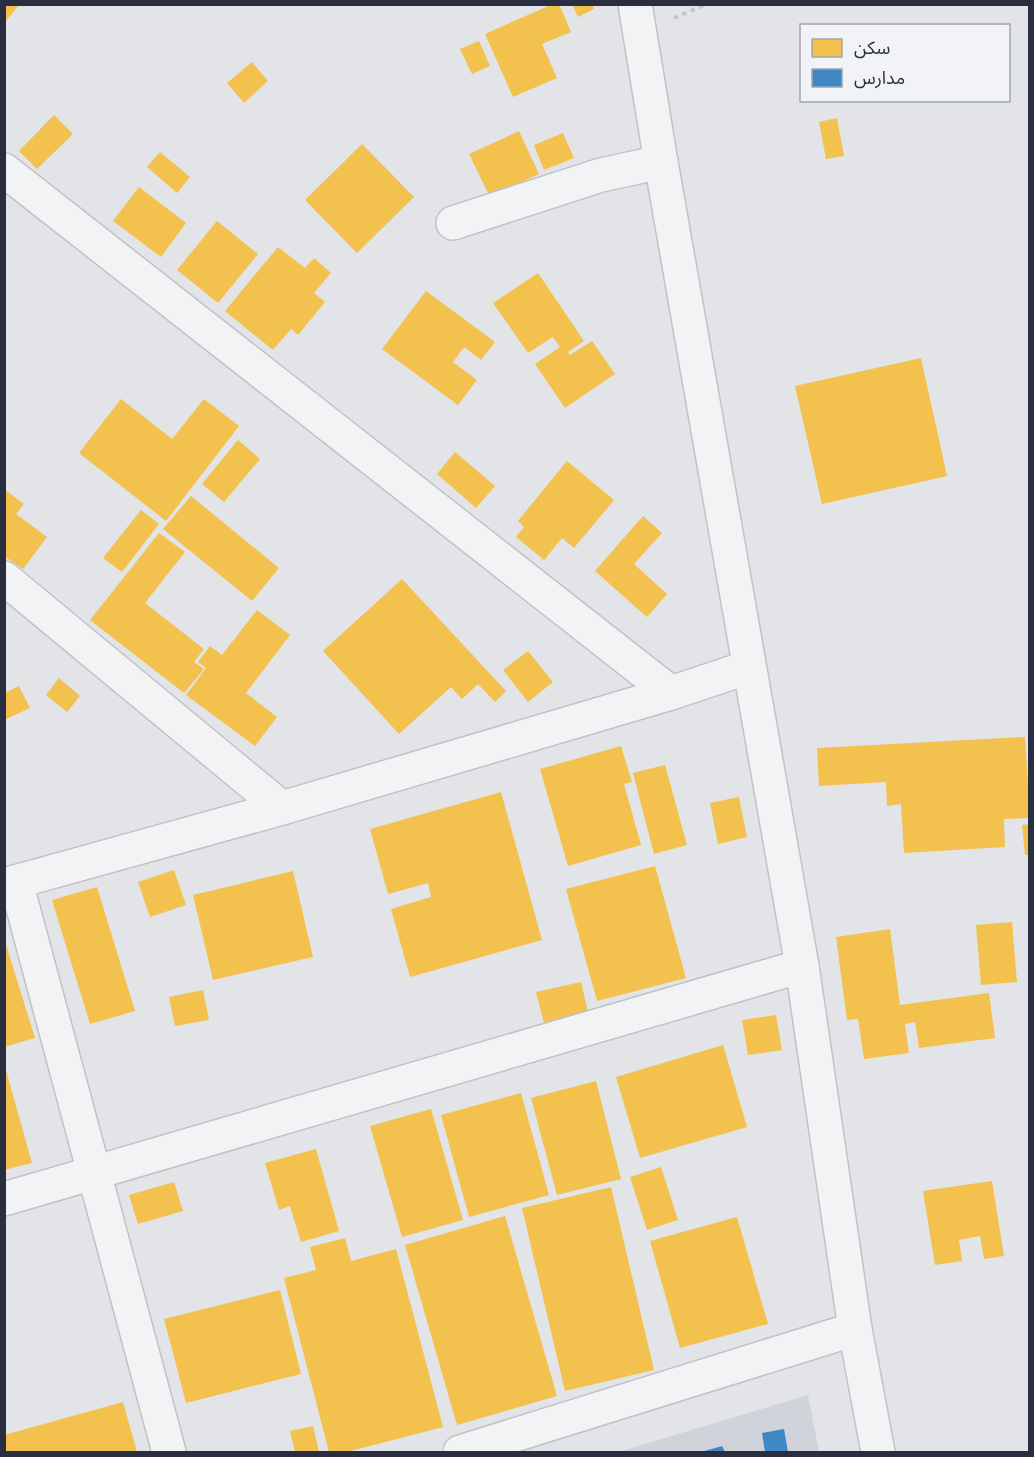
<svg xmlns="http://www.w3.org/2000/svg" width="1034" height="1457" viewBox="0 0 1034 1457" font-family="'Work Sans','Noto Sans Arabic',sans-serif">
  <rect width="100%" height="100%" fill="#e3e4e8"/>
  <!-- built -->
  <path fill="#d1d3db" d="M808 1395 819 1452H618Z"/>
  <!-- homes -->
  <g fill="#f2c14e">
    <path d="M4 4H20L4 23Z"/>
    <path d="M553 4H559L571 32 542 44 557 78 513 97 485 34Z"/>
    <path d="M572 4H592L594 9 578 17Z"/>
    <path d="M479 41 490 66 472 74 460 49Z"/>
    <path d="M252 62 268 81 244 103 227 83Z"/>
    <path d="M54 115 73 134 37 169 19 151Z"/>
    <path d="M837 118 844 156 826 159 819 122Z"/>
    <path d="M519 131 539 174 490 197 469 154Z"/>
    <path d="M563 133 574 158 544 170 534 145Z"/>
    <path d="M362 144 414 197 357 253 305 200Z"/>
    <path d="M160 152 190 177 177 193 147 167Z"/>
    <path d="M139 187 186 223 161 257 113 221Z"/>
    <path d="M217 221 258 254 218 303 177 270Z"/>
    <path d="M278 247 305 268 314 258 331 273 314 293 325 302 298 335 291 329 273 350 225 311Z"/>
    <path d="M538 273 584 341 568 352 570 355 592 341 615 374 565 408 535 364 560 347 553 337 528 353 493 303Z"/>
    <path d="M426 291 495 342 481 360 464 347 453 362 477 380 458 405 382 349Z"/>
    <path d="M921 358 947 476 822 504 795 386Z"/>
    <path d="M121 399 172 439 204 399 239 426 166 521 79 453Z"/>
    <path d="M238 440 260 459 224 502 202 484Z"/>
    <path d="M455 452 495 486 476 508 437 474Z"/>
    <path d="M567 461 614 500 574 548 562 538 544 560 516 537 524 527 518 521Z"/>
    <path d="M4 489 24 504 16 514 47 537 23 569 4 556Z"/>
    <path d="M191 496 279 568 252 601 163 529Z"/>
    <path d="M141 510 159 524 122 572 103 558Z"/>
    <path d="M643 516 662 533 634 564 667 594 647 617 595 571Z"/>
    <path d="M159 533 185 552 145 603 204 649 194 662 204 669 184 693 90 620Z"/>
    <path d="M402 579 506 691 495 702 478 684 462 699 451 687 399 734 323 651Z"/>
    <path d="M257 610 290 635 246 693 277 717 255 746 186 695 206 668 198 662 210 646 222 655Z"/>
    <path d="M528 651 553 682 528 702 503 670Z"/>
    <path d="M59 678 80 696 67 712 46 695Z"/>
    <path d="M19 686 30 708 4 720V693Z"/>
    <path d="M1025 737 1030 818 1004 819 1005 847 904 853 901 804 887 806 886 782 819 786 817 748Z"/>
    <path d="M621 746 632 782 624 784 641 845 568 866 540 769Z"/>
    <path d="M665 765 687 845 654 854 633 773Z"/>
    <path d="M501 792 542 940 410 977 391 909 431 897 428 883 388 894 370 829Z"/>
    <path d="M739 797 747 837 718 844 710 803Z"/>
    <path d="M1030 824V855H1025L1022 825Z"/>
    <path d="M655 866 686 978 597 1001 566 889Z"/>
    <path d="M174 870 186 905 150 917 138 882Z"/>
    <path d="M293 871 313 957 213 980 193 895Z"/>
    <path d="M97 887 135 1011 90 1024 52 900Z"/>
    <path d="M1012 922 1017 982 981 985 976 925Z"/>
    <path d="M890 929 900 1005 989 993 995 1038 919 1048 915 1022 905 1024 909 1053 864 1059 858 1019 847 1020 836 937Z"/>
    <path d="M4 938 35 1038 4 1047Z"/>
    <path d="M581 982 588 1012 544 1023 536 992Z"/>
    <path d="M203 990 209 1020 175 1026 169 997Z"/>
    <path d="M776 1015 782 1050 748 1055 742 1020Z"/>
    <path d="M723 1045 747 1127 640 1158 616 1077Z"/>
    <path d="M4 1063 32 1163 4 1170Z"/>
    <path d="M596 1081 621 1179 557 1195 531 1098Z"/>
    <path d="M521 1093 549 1195 469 1217 441 1115Z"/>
    <path d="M431 1109 463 1220 402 1237 370 1126Z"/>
    <path d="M316 1149 339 1231 301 1242 290 1206 279 1210 265 1163Z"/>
    <path d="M661 1167 678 1220 647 1230 630 1177Z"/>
    <path d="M992 1181 1004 1256 984 1259 980 1236 959 1240 962 1261 935 1265 923 1191Z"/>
    <path d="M174 1182 183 1211 138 1224 129 1195Z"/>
    <path d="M611 1187 654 1370 565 1391 522 1208Z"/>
    <path d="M505 1216 557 1396 457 1425 405 1245Z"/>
    <path d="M737 1217 768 1324 680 1348 650 1241Z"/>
    <path d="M345 1238 351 1261 396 1249 443 1427 347 1452H329L284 1278 316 1270 310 1247Z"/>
    <path d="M280 1290 301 1374 186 1403 164 1319Z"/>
    <path d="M123 1402 137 1452H4V1435Z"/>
    <path d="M313 1426 319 1452H295L290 1431Z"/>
  </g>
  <!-- schools -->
  <g fill="#3f88c5">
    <path d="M784 1429 788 1452H765L762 1433Z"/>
    <path d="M722 1446 725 1452H701Z"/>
  </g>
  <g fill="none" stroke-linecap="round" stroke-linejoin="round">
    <defs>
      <g id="minor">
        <path d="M635 4 661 162 802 966 855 1329 878 1452"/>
        <path d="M4 170 671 693"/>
        <path d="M453 223 601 175 661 162"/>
        <path d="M4 578 282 808"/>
        <path d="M16 882 169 1452"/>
        <path d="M4 885 282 808 671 693 749 667"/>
        <path d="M4 1199 802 966"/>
        <path d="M460 1452 855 1329"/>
      </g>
    </defs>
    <!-- minor casing -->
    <use href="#minor" stroke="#c1c2c6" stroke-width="36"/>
    <!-- path -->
    <path stroke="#c4c5ca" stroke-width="4" stroke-dasharray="4.5 4.5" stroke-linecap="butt" d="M674 18 707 4"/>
    <!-- minor -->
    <use href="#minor" stroke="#f2f3f5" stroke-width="33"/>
  </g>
  <!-- border -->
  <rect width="1034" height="1457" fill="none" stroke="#292f41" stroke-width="12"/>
  <!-- legend -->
  <rect x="800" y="24" width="210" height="78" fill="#f1f3f7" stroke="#a1a5ae" stroke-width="1.5"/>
  <rect x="812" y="39" width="30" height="18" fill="#f2c14e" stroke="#a1a5ae" stroke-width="1.5"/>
  <text x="854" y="54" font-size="18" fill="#292f41">سكن</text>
  <rect x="812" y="69" width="30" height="18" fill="#3f88c5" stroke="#a1a5ae" stroke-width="1.5"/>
  <text x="854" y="84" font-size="18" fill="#292f41">مدارس</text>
</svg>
